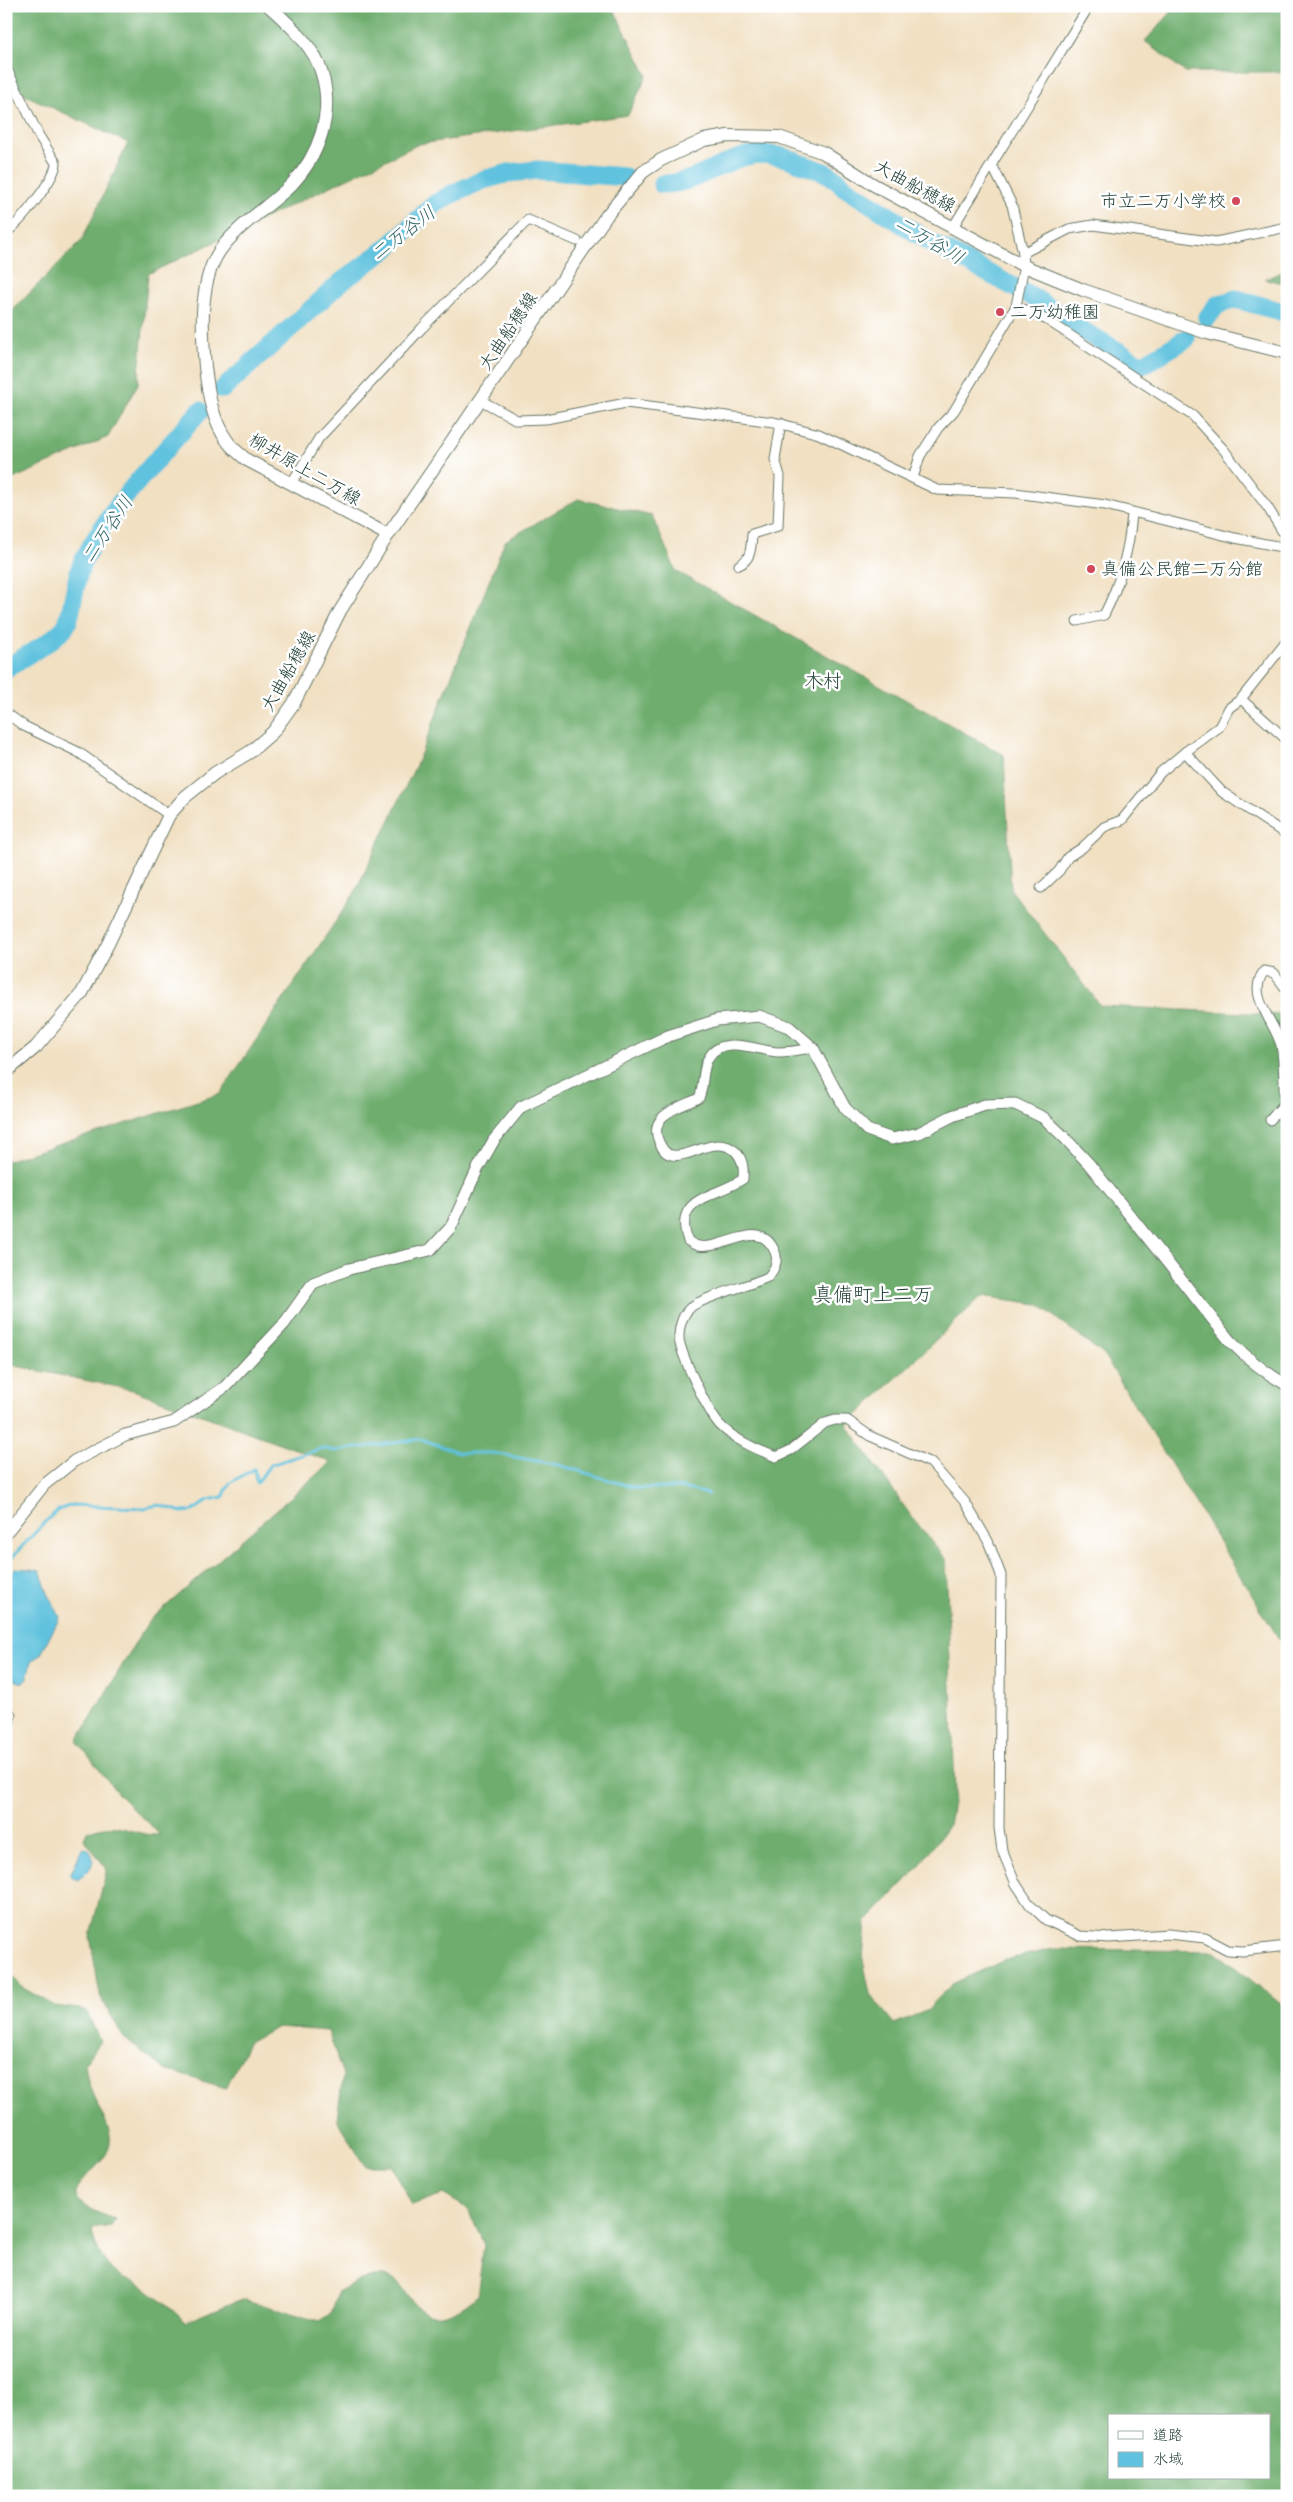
<svg xmlns="http://www.w3.org/2000/svg" width="1293" height="2502" viewBox="0 0 1293 2502" font-family="Itim,'Klee One',sans-serif">
  <rect width="100%" height="100%" fill="#fff"/>
  <filter id="ink" filterUnits="userSpaceOnUse"><feTurbulence type="fractalNoise" baseFrequency=".02" numOctaves="2"/><feDisplacementMap in="SourceGraphic" scale="10" xChannelSelector="R" yChannelSelector="G"/><feConvolveMatrix kernelMatrix="1 2 1 2 8 2 1 2 1" color-interpolation-filters="sRGB"/></filter>
  <filter id="wash" filterUnits="userSpaceOnUse"><feTurbulence type="fractalNoise" baseFrequency=".0096" numOctaves="4" result="noise"/><feDisplacementMap in="SourceGraphic" scale="20" xChannelSelector="R" yChannelSelector="G"/><feGaussianBlur stdDeviation="1.12" result="paint"/><feColorMatrix in="noise" values="0 0 0 0 0 0 0 0 0 0 0 0 0 0 0 0 0 1.4 0 .05"/><feComposite in="paint" operator="in"/></filter>
  <g filter="url(#wash)">
    <rect width="100%" height="100%" fill="#f1e0c2"/>
    <!-- forest -->
    <g fill="#6ead6e" stroke="#467551" fill-rule="evenodd">
      <path d="M6 6H612L647 75 628 115 419 144 148 274 138 384 108 437 6 482V317L82 240 128 143 6 86Z"/>
      <path d="M1177 6H1287V72H1185L1145 41Z"/>
      <path d="M1287 270V284L1265 279Z"/>
      <path d="M578 499 652 516 676 571 1004 755 1011 890 1101 1006 1287 1015V1652L1104 1355 1038 1304 982 1296 847 1425 911 1516 946 1559 955 1791 949 1825 917 1869 866 1922 863 1960 870 1994 894 2024 926 2011 952 1984 1005 1960 1053 1949 1215 1951 1287 2009V2496H6V1970L23 1988 55 2006 86 2010 100 2041 85 2063C86 2073 88 2083 92 2093 98 2107 107 2120 110 2136 116 2175 27 2190 115 2219L111 2226 92 2229C94 2247 106 2268 122 2278 128 2281 135 2280 140 2284 157 2296 171 2308 185 2322L242 2299 319 2321 332 2313 338 2291C352 2286 373 2272 389 2277 403 2282 406 2296 415 2305 435 2326 459 2310 477 2296L484 2245 468 2209 443 2194 412 2205 392 2166H365L337 2120 343 2075 328 2031 278 2027 248 2043 226 2088 165 2070 124 2038 100 1996 90 1936 107 1869 84 1839 87 1832C118 1818 131 1836 160 1835L119 1795 77 1741 148 1622 331 1462 133 1390 6 1364V1161L220 1094 354 894 418 761 505 541ZM1109 2416H1269V2478H1109Z"/>
    </g>
    <!-- water -->
    <g fill="#60c2de" stroke="#408089">
      <path d="M15 1568 40 1570 47 1591 60 1617 41 1654 31 1662 27 1679 23 1683 6 1677V1580Z"/>
      <path d="M87 1848C100 1860 89 1873 77 1880L70 1875 82 1849Z"/>
    </g>
    <g fill="none" stroke-linecap="round" stroke-linejoin="round">
      <!-- stream -->
      <path stroke="#60c2de" stroke-width="3" d="M6 1567 14 1555 46 1521 58 1510 72 1505 144 1508 159 1505 182 1512 193 1511 208 1500 223 1497 230 1483 254 1469 257 1483 270 1465 323 1448 335 1451 421 1439 460 1453H493L559 1465 636 1488H682L708 1494"/>
      <!-- river -->
      <g stroke="#60c2de" stroke-width="19">
        <path d="M662 184C698 185 727 155 761 154 777 154 790 159 805 165 821 171 834 174 844 187L935 245 1033 297 1085 332 1142 365 1186 339"/>
        <path d="M1207 318 1217 305 1236 299 1287 313"/>
        <path d="M223 389 340 283 386 249 435 204 452 194 483 180 509 173 538 170 625 177"/>
        <path d="M6 669C24 655 51 644 65 627 72 618 75 576 83 561 110 506 160 457 200 411"/>
      </g>
    </g>
  </g>
  <g filter="url(#ink)">
    <g fill="none" stroke-linecap="round" stroke-linejoin="round">
      <defs>
        <g id="minor">
          <path d="M6 67 39 136 56 163C56 177 20 224 6 232"/>
          <path d="M953 227 1089 6"/>
          <path d="M1023 253 1069 229 1093 225 1216 242 1287 227"/>
          <path d="M1016 306 1047 320 1193 416 1224 450 1268 508 1287 539"/>
          <path d="M482 401 517 420 546 419 626 403 774 422 819 434 937 490 1015 493 1105 505 1235 538 1287 548"/>
          <path d="M913 478 920 456 938 428 954 411 1016 306 1024 266 1023 253 1012 205 992 165"/>
          <path d="M291 484 319 438 422 328 528 220 577 241"/>
          <path d="M739 565C752 559 751 546 752 534L778 526 780 476 775 459 781 423"/>
          <path d="M1077 621 1104 615C1121 582 1129 550 1132 514"/>
          <path d="M1287 641 1241 699 1229 708 1219 727 1185 752 1222 792 1287 835"/>
          <path d="M1241 699 1287 740"/>
          <path d="M6 713 24 726 78 752 169 815"/>
          <path d="M1041 888 1059 871 1068 857 1082 848 1104 827 1122 820 1161 772 1185 752"/>
          <path d="M813 1048C801 1050 790 1052 778 1052 758 1051 723 1034 709 1057 701 1069 705 1085 699 1098 681 1107 647 1114 659 1142 662 1148 665 1154 672 1155 690 1159 715 1134 735 1151 743 1159 744 1168 743 1179 715 1198 672 1196 688 1241 691 1243 695 1245 698 1246 724 1251 761 1216 775 1252 779 1262 774 1270 768 1277 751 1285 700 1298 690 1308 683 1314 679 1326 679 1336 678 1350 709 1414 720 1425 734 1440 758 1450 776 1457L791 1450 825 1423 835 1420H847L870 1436 931 1463 965 1502 988 1541 1001 1575 999 1828 1002 1850 1016 1884 1030 1905 1046 1920 1080 1936 1109 1938 1168 1934 1205 1938 1228 1950 1243 1951 1287 1946"/>
          <path d="M1270 1120 1285 1103C1283 1083 1285 1065 1281 1045 1274 1020 1246 996 1264 971L1274 973 1287 990"/>
          <path d="M6 1708 11 1715 6 1737"/>
        </g>
        <path id="tertiary" d="M6 1533 44 1485 74 1461 125 1435 174 1422 225 1387 284 1324 313 1283 349 1269 430 1250 451 1227 478 1168 494 1140 521 1107 668 1036 717 1020 759 1016 789 1027 813 1048 845 1108 867 1130 892 1139 919 1133 952 1116 985 1105 1015 1104 1044 1118 1064 1137 1089 1164 1230 1341C1247 1358 1265 1373 1287 1385"/>
        <g id="secondary">
          <path d="M269 6C289 24 315 47 322 74 334 114 319 156 291 185 269 207 232 229 217 255 199 286 202 333 205 367 208 392 212 421 228 442 233 449 241 455 247 460L388 535"/>
          <path d="M6 1072 36 1047 82 993 108 944 169 815 185 797 215 773 250 752 273 732 294 703 340 611 388 535 607 215 643 172 661 160 704 140 728 136 779 137 824 153 874 185 1024 266 1083 290 1207 333 1287 353"/>
        </g>
      </defs>
      <!-- minor casing -->
      <use href="#minor" stroke="#687666" stroke-width="11"/>
      <!-- tertiary casing -->
      <use href="#tertiary" stroke="#687666" stroke-width="13"/>
      <!-- secondary casing -->
      <use href="#secondary" stroke="#687666" stroke-width="14"/>
      <!-- minor -->
      <use href="#minor" stroke="#fff" stroke-width="9"/>
      <!-- tertiary -->
      <use href="#tertiary" stroke="#fff" stroke-width="11"/>
      <!-- secondary -->
      <use href="#secondary" stroke="#fff" stroke-width="12"/>
    </g>
  </g>
  <!-- markers -->
  <g fill="#d1495b" stroke="#fff" stroke-width="2">
    <circle cx="1236" cy="201" r="5"/>
    <circle cx="1000" cy="312" r="5"/>
    <circle cx="1091" cy="569" r="5"/>
  </g>
  <g text-anchor="middle" dominant-baseline="central" stroke-width="5" stroke-linejoin="round" paint-order="stroke">
    <!-- street labels -->
    <g font-size="18" fill="#1f3d34" stroke="#fff">
      <text transform="translate(915 186) rotate(29)">大曲船穂線</text>
      <text transform="translate(508 331) rotate(-56)">大曲船穂線</text>
      <text transform="translate(305 469) rotate(30)">柳井原上二万線</text>
      <text transform="translate(288 671) rotate(-60)">大曲船穂線</text>
    </g>
    <!-- poi labels -->
    <g font-size="18" fill="#1f3d34" stroke="#fff" text-anchor="start">
      <text x="1226" y="201" text-anchor="end">市立二万小学校</text>
      <text x="1010" y="312">二万幼稚園</text>
      <text x="1101" y="569">真備公民館二万分館</text>
    </g>
    <!-- water labels -->
    <g font-size="19" font-style="italic" fill="#326567" stroke="#fff">
      <text transform="translate(403 233) rotate(-38)">二万谷川</text>
      <text transform="translate(930 240) rotate(31)">二万谷川</text>
      <text transform="translate(107 529) rotate(-56)">二万谷川</text>
    </g>
    <!-- neighbourhood labels -->
    <g font-size="19" fill="#1f3d34" stroke="#fff">
      <text x="823" y="680">木村</text>
    </g>
    <!-- quarter labels -->
    <g font-size="20" fill="#1f3d34" stroke="#fff">
      <text x="873" y="1294">真備町上二万</text>
    </g>
  </g>
  <!-- margin -->
  <rect width="1293" height="2502" fill="none" stroke="#fff" stroke-width="25"/>
  <!-- legend -->
  <rect x="1108" y="2414" width="162" height="65" fill="#ffffff" stroke="#a5b1ae"/>
  <rect x="1118" y="2431" width="25" height="8" fill="#ffffff" stroke="#a5b1ae"/>
  <text x="1153" y="2440" font-size="15" fill="#1f3d34">道路</text>
  <rect x="1118" y="2452" width="25" height="15" fill="#60c2de" stroke="#a5b1ae"/>
  <text x="1153" y="2464" font-size="15" fill="#1f3d34">水域</text>
</svg>
